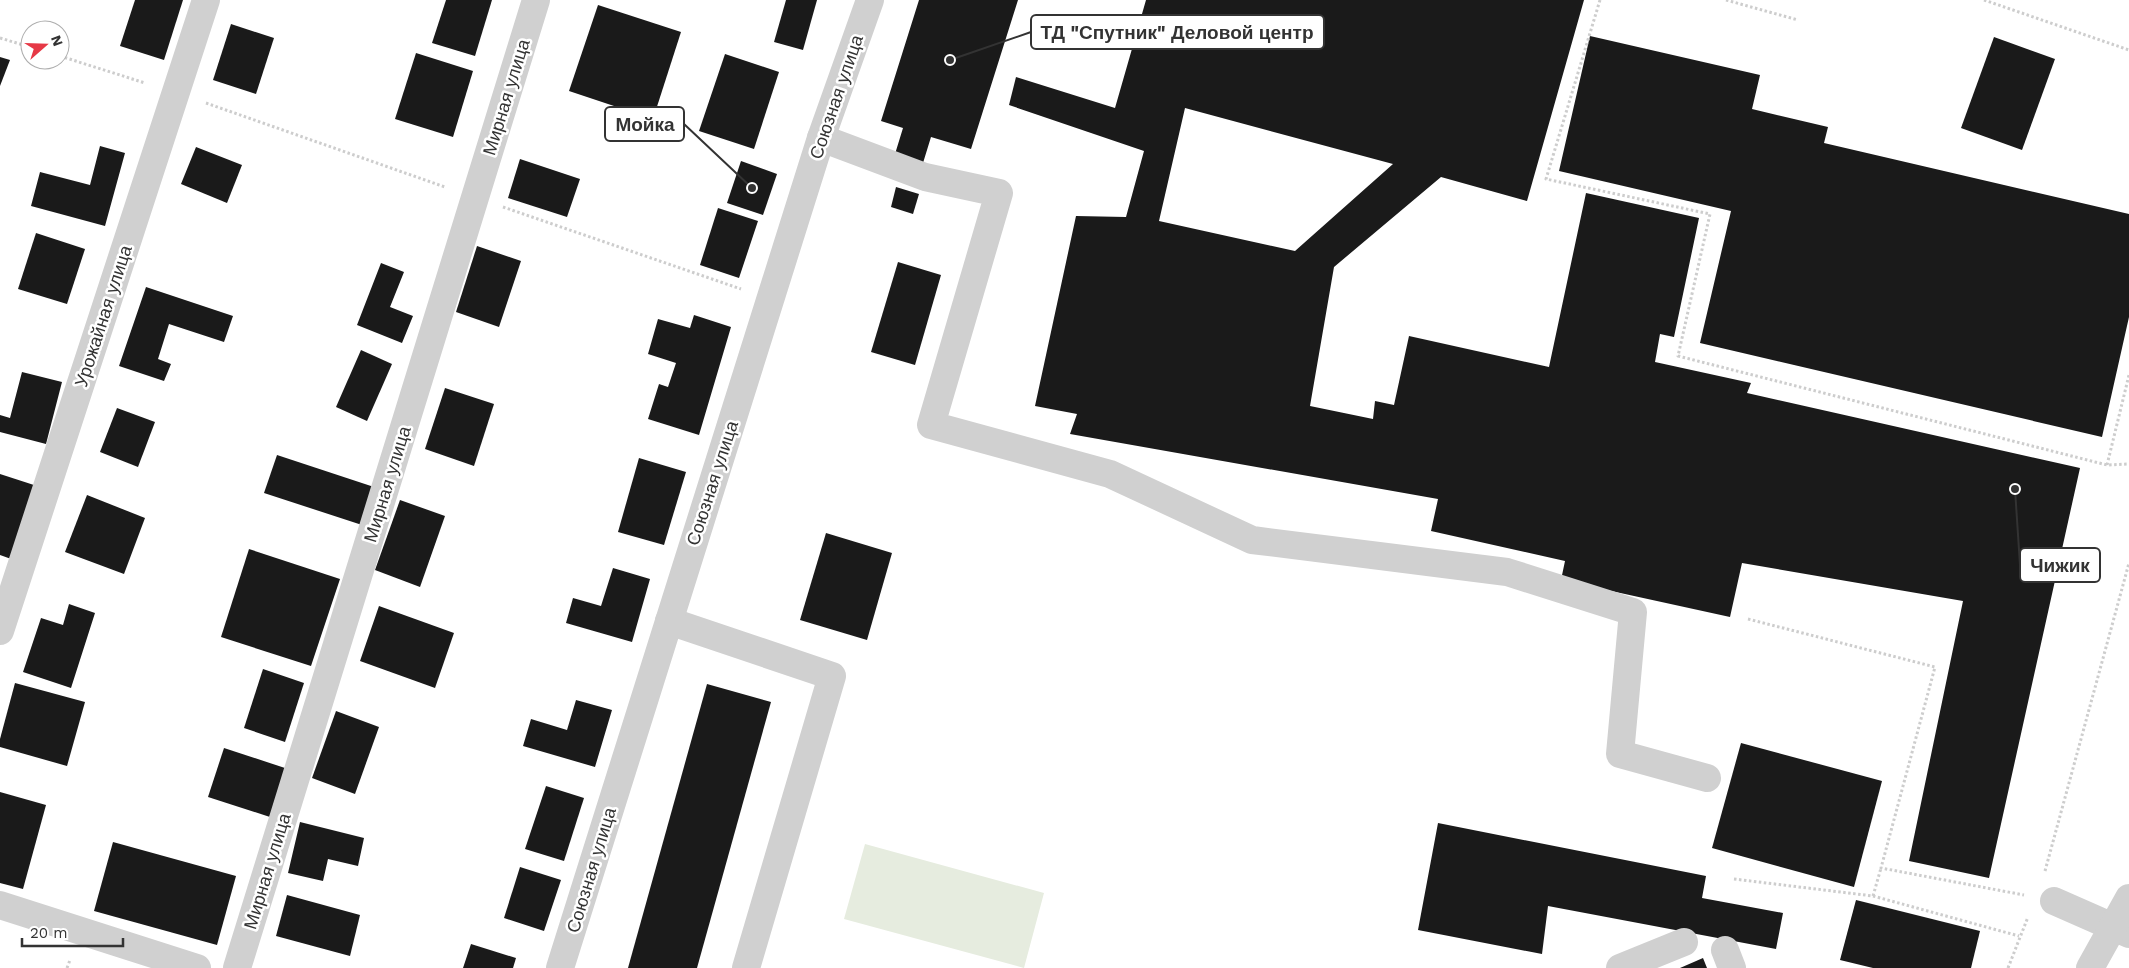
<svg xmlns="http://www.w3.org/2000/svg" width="2129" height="968" viewBox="0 0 2129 968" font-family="'Work Sans',sans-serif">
  <rect width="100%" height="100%" fill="#fff"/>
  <!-- green -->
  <path fill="#e6ecdf" d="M865 844 1044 893 1024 968 844 919Z"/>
  <!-- building -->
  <g fill="#1a1a1a" fill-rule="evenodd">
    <path d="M135 0H183L164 60 120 46Z"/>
    <path d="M446 0H492L475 56 432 43Z"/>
    <path d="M786 0H817L803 50 774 42Z"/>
    <path d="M919 0H1018L971 149 931 137 923 163 895 154 903 128 881 121Z"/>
    <path d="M1146 0H1584L1527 201 1441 177 1334 267 1310 406 1373 419 1375 401 1394 405 1409 336 1549 367 1586 193 1699 218 1674 337 1660 334 1655 362 1751 383 1747 393 2080 468 1989 878 1909 861 1963 601 1742 563 1730 617 1561 580 1565 561 1431 531 1438 499 1070 434 1077 414 1035 406 1076 216 1126 217 1144 151 1009 105 1016 77 1115 108ZM1185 108 1393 164 1295 251 1159 221Z"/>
    <path d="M598 5 681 32 653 119 569 91Z"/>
    <path d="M231 24 274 38 256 94 213 80Z"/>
    <path d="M1590 36 1760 75 1752 109 1828 127 1824 143 2129 214V317L2102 437 1700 343 1731 211 1559 171Z"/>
    <path d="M1994 37 2055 59 2022 150 1961 128Z"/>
    <path d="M416 53 473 71 453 137 395 119Z"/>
    <path d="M725 54 779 72 754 149 699 131Z"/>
    <path d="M0 57 10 60 0 86Z"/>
    <path d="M100 146 125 153 105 226 31 206 40 172 90 185Z"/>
    <path d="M196 147 242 165 227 203 181 184Z"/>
    <path d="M520 159 580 179 567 217 508 198Z"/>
    <path d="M741 161 777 174 763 215 727 203Z"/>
    <path d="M896 187 919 194 913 214 891 207Z"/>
    <path d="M718 208 758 221 739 278 700 265Z"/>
    <path d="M36 233 85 249 67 304 18 289Z"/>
    <path d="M477 246 521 261 499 327 456 312Z"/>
    <path d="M898 262 941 275 915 365 871 352Z"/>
    <path d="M381 263 404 272 390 307 413 316 402 343 357 325Z"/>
    <path d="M146 287 233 316 224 342 169 324 158 359 171 364 164 381 119 366Z"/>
    <path d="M694 315 731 327 699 435 648 419 659 384 668 387 676 363 648 354 658 319 690 328Z"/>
    <path d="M361 350 392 364 367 421 336 407Z"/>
    <path d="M22 372 62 382 46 444 0 432V415L10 418Z"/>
    <path d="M445 388 494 404 474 466 425 449Z"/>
    <path d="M117 408 155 422 138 467 100 452Z"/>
    <path d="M277 455 374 487 362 525 264 493Z"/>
    <path d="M639 458 686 472 664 545 618 532Z"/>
    <path d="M0 474 37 486 14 560 0 555Z"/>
    <path d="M87 495 145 518 124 574 65 552Z"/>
    <path d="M400 500 445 516 420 587 375 570Z"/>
    <path d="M826 533 892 553 867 640 800 620Z"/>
    <path d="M249 549 340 579 311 666 221 637Z"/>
    <path d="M613 568 650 579 632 642 566 623 573 598 601 606Z"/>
    <path d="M69 604 95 613 71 688 23 672 41 618 63 625Z"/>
    <path d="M379 606 454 633 435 688 360 661Z"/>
    <path d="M263 669 304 683 285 742 244 728Z"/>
    <path d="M15 683 85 702 67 766 0 747V739Z"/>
    <path d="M707 684 771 702 697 968H628Z"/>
    <path d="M576 700 612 710 595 767 523 746 531 719 567 730Z"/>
    <path d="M336 711 379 727 355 794 312 778Z"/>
    <path d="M1741 743 1882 781 1854 887 1712 848Z"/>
    <path d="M224 748 285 768 270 817 208 797Z"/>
    <path d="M546 786 584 798 564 861 525 849Z"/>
    <path d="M0 792 46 805 23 889 0 883Z"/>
    <path d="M300 822 364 838 358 866 328 859 323 881 288 873Z"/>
    <path d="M1438 823 1706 876 1702 898 1783 913 1776 949 1548 906 1542 954 1418 930Z"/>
    <path d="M113 842 236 876 217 945 94 911Z"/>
    <path d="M520 867 561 880 544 931 504 918Z"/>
    <path d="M287 895 360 915 350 956 276 936Z"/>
    <path d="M1856 900 1980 931 1971 968H1873L1840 960Z"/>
    <path d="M471 944 516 958 513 968H463Z"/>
    <path d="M1703 958 1707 968H1680Z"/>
  </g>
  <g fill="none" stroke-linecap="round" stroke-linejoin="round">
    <!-- path -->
    <g stroke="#cdcdcd" stroke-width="3" stroke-dasharray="2.5 2.5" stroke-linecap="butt">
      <path d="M1600 0 1546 179 1710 214 1678 356 2107 465 2129 464"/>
      <path d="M1726 0 1798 20"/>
      <path d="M1984 0 2129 50"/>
      <path d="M0 38 30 47"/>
      <path d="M60 56 145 83"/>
      <path d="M206 103 445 187"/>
      <path d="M503 207 741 289"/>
      <path d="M2107 465 2129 375"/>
      <path d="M1748 619 1935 667 1881 868 2024 895"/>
      <path d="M2045 871 2129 563"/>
      <path d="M1734 879 1873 896 2019 936"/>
      <path d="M1873 896 1881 868"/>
      <path d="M67 968 70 960"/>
      <path d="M2008 968 2028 917"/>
    </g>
    <!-- minor -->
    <g stroke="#d0d0d0" stroke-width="28">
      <path d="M821 138 925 177 999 193 931 425 1110 474 1252 540 1507 572 1633 612 1620 754 1707 778"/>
      <path d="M669 621 832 676 746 968"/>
      <path d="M0 631 206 0"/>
      <path d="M2054 901 2129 934"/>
      <path d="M0 905 197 968"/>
      <path d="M1725 950 1732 968"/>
      <path d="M237 968 536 0"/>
      <path d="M560 968 821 138 870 0"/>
      <path d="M1620 968 1684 942"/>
      <path d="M2090 968 2129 898"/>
    </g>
  </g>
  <g text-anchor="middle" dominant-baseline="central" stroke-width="5" stroke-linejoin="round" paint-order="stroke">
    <!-- street labels -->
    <g font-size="18" fill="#333" stroke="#fff">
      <text transform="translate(506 97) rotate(-73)">Мирная улица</text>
      <text transform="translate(836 97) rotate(-71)">Союзная улица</text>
      <text transform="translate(103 316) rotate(-72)">Урожайная улица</text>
      <text transform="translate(712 483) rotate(-72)">Союзная улица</text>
      <text transform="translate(387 484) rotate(-73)">Мирная улица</text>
      <text transform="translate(591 870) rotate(-73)">Союзная улица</text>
      <text transform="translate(267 871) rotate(-73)">Мирная улица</text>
    </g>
  </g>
  <!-- callouts -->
  <path fill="none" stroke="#333" stroke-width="2" d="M950 60L1031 32M752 188L684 124M2015 489L2020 565"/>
  <g fill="#333" stroke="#fff" stroke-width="2">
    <circle cx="950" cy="60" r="5"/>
    <circle cx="752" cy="188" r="5"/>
    <circle cx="2015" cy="489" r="5"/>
  </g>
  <g fill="#fff" stroke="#333" stroke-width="2">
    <rect x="1031" y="15" width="293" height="34" rx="5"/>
    <rect x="605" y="107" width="79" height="34" rx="5"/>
    <rect x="2020" y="548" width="80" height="34" rx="5"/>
  </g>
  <g font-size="19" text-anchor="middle" font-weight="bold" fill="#333">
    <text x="1177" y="39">ТД "Спутник" Деловой центр</text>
    <text x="645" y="131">Мойка</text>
    <text x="2060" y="572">Чижик</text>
  </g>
  <!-- north arrow -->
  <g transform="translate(45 45) rotate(70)"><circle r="24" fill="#ffffff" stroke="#adadad"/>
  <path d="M0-4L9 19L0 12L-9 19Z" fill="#e63946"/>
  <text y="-8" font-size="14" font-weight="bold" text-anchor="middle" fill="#333333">N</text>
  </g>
  <!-- scale -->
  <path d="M22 938v8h101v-8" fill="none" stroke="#333333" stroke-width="2.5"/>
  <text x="30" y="938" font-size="15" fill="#333333" stroke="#ffffff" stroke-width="4" paint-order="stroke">20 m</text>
</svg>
